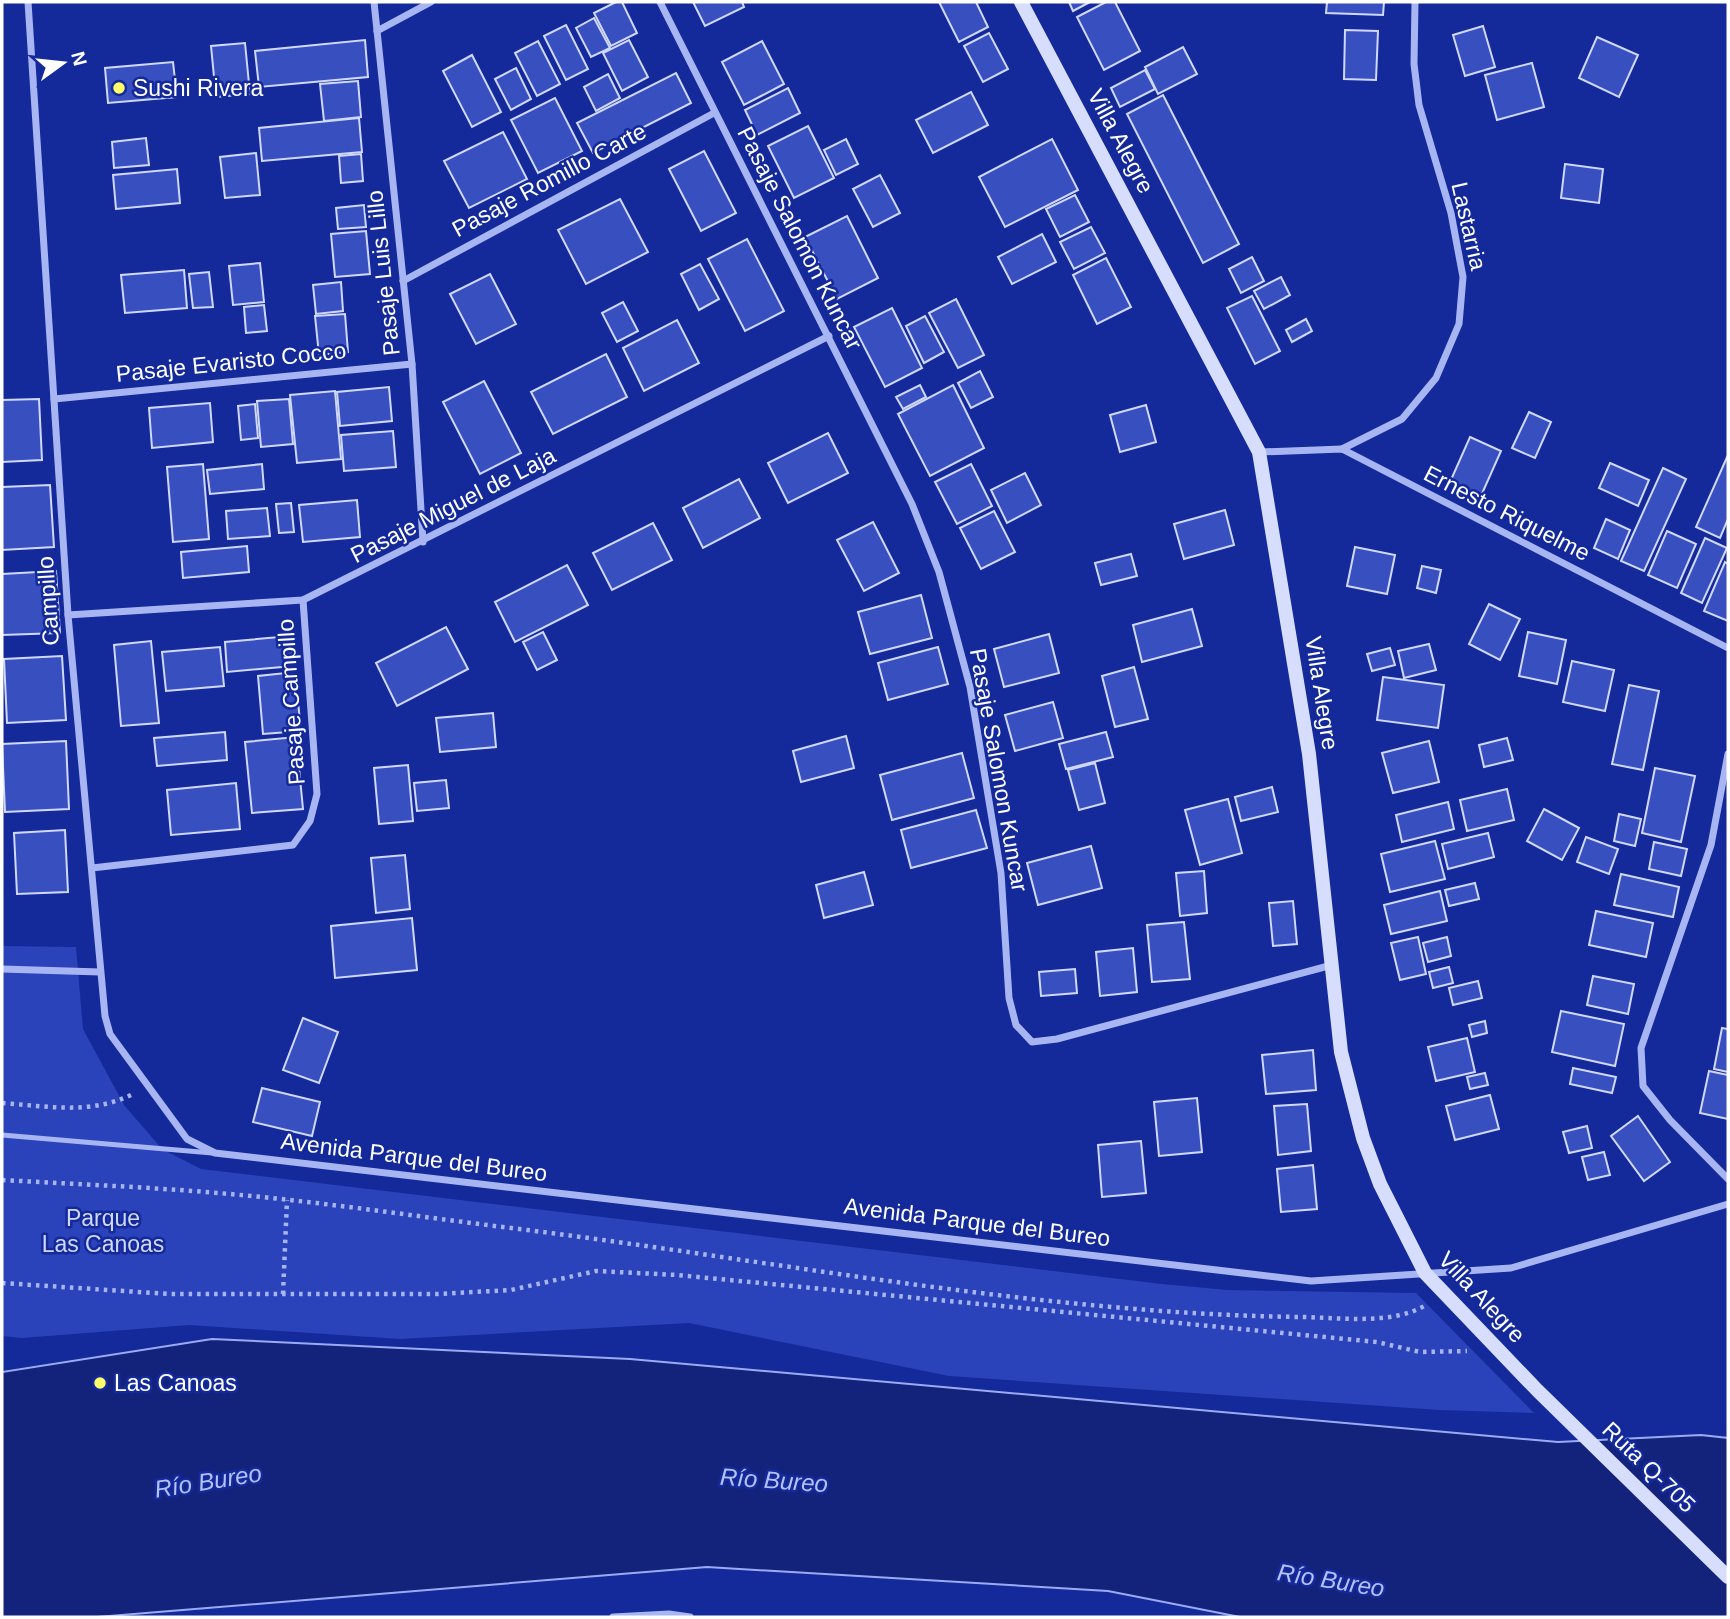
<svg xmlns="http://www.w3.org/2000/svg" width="1730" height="1619" viewBox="0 0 1730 1619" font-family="Helvetica,sans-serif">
  <rect width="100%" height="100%" fill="#14299a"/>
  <!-- green -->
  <path fill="#2a42ba" d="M2 946 76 947 83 1029 124 1105 162 1149 201 1169 1162 1284 1228 1290 1416 1293 1534 1413 1439 1410 949 1376 689 1323 400 1339 189 1325 22 1338 2 1336Z"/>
  <!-- water -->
  <path fill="#13237c" stroke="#9aabf6" stroke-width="2" d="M212 1339 630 1359 1558 1442 1701 1435 1728 1438V1617H1240L1108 1591 707 1567 97 1617H2V1372Z"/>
  <!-- building -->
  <g fill="#384fc0" stroke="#d0d8fd" stroke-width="2">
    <path d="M616 2H622L637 33 611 46 594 13Z"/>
    <path d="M693 2H742L744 7 705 26Z"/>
    <path d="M939 2H976L988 27 959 42Z"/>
    <path d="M1069 2H1090L1073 11Z"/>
    <path d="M1106 2H1115L1140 51 1104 70 1077 17Z"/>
    <path d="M1327 2H1384L1383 15 1326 13Z"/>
    <path d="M594 18 610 48 591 57 576 28Z"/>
    <path d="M566 25 588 69 566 80 544 36Z"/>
    <path d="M1483 26 1495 67 1465 76 1453 35Z"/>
    <path d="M1345 30 1378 31 1376 80 1344 79Z"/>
    <path d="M989 33 1008 69 983 82 964 46Z"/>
    <path d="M1597 37 1638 55 1619 97 1579 78Z"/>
    <path d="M365 40 368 77 259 87 255 51Z"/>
    <path d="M629 40 648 77 622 91 603 53Z"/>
    <path d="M538 41 560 84 537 96 515 53Z"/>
    <path d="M762 41 784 84 744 105 722 62Z"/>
    <path d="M245 43 250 94 216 97 211 46Z"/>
    <path d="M1183 47 1197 74 1158 94 1145 67Z"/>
    <path d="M472 55 501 112 472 127 443 71Z"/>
    <path d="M173 62 177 97 108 103 105 68Z"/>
    <path d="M1532 63 1544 107 1497 120 1485 75Z"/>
    <path d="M516 68 531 99 511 110 495 79Z"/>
    <path d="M1145 70 1155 89 1120 107 1111 88Z"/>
    <path d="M676 73 691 103 593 153 577 123Z"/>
    <path d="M608 74 620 98 596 111 584 87Z"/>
    <path d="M358 81 361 117 324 121 320 84Z"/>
    <path d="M788 88 800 113 757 135 745 110Z"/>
    <path d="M971 92 988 125 933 153 916 120Z"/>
    <path d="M1163 95 1239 244 1203 263 1127 114Z"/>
    <path d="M555 98 582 151 538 173 511 120Z"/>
    <path d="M359 118 362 152 262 161 259 128Z"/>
    <path d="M808 126 834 178 794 198 768 146Z"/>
    <path d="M503 132 527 179 469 208 444 161Z"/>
    <path d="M146 138 149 165 114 168 112 142Z"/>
    <path d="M846 139 858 164 836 175 824 150Z"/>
    <path d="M1052 139 1078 190 1005 227 979 177Z"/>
    <path d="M704 151 736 213 701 231 669 169Z"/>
    <path d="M256 153 260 195 225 198 220 157Z"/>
    <path d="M361 154 363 181 341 183 339 156Z"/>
    <path d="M1565 164 1603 169 1599 203 1561 198Z"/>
    <path d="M177 169 180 203 116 209 113 175Z"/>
    <path d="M880 175 900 213 873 227 853 189Z"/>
    <path d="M1075 195 1089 222 1060 237 1046 209Z"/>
    <path d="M620 199 648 252 586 284 558 230Z"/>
    <path d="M364 205 366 227 338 229 336 208Z"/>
    <path d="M847 216 878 278 837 299 805 237Z"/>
    <path d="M1091 227 1105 253 1074 269 1060 242Z"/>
    <path d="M366 231 370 274 335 277 331 234Z"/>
    <path d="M1042 234 1056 262 1012 284 998 257Z"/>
    <path d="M747 239 784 311 745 331 708 259Z"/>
    <path d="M1252 257 1264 281 1241 293 1229 269Z"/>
    <path d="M1106 258 1131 307 1097 324 1073 275Z"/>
    <path d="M260 263 264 302 233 305 229 266Z"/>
    <path d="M700 264 719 299 699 310 681 274Z"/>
    <path d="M184 270 187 308 125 313 121 275Z"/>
    <path d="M209 272 213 307 193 308 189 274Z"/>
    <path d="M490 274 516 324 476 344 450 294Z"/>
    <path d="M1281 277 1290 295 1264 309 1254 291Z"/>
    <path d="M341 282 343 311 316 314 313 285Z"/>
    <path d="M1252 296 1280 351 1255 364 1227 308Z"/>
    <path d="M956 299 984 355 958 368 929 313Z"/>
    <path d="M623 302 638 331 617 342 602 313Z"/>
    <path d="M264 305 267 331 246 333 244 307Z"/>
    <path d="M892 308 922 368 885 387 854 327Z"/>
    <path d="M345 314 348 352 319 355 315 316Z"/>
    <path d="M925 316 944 352 924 363 906 326Z"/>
    <path d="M1306 319 1312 331 1292 342 1286 330Z"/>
    <path d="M677 320 699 363 644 391 623 348Z"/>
    <path d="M606 354 627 397 553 434 531 392Z"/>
    <path d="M980 371 993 397 971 408 958 383Z"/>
    <path d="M484 381 521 453 480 474 443 402Z"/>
    <path d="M920 385 926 397 903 409 896 397Z"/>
    <path d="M953 385 984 448 930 476 898 414Z"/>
    <path d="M389 387 392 421 340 426 337 392Z"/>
    <path d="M335 391 341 459 297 463 290 395Z"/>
    <path d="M39 399 42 460 2 462V400Z"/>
    <path d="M289 399 293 444 261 447 257 401Z"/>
    <path d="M210 403 213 442 152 448 149 408Z"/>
    <path d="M255 404 258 438 241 440 238 406Z"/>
    <path d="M1146 405 1156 442 1120 452 1110 415Z"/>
    <path d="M1529 412 1551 422 1535 458 1512 448Z"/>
    <path d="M393 431 396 467 344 471 341 435Z"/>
    <path d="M828 433 848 473 788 503 768 463Z"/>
    <path d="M1470 437 1501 451 1481 496 1450 482Z"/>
    <path d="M1728 455V519L1720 538 1696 527Z"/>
    <path d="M1610 463 1649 480 1638 506 1599 488Z"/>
    <path d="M203 464 209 539 173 542 167 467Z"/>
    <path d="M262 464 264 489 210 494 207 470Z"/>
    <path d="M971 464 992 506 957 524 935 482Z"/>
    <path d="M1663 468 1686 479 1644 571 1621 561Z"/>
    <path d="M1025 473 1041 505 1007 523 991 490Z"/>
    <path d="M739 479 760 518 703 548 683 508Z"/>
    <path d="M50 485 54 547 2 550V487Z"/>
    <path d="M357 500 360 537 303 542 299 505Z"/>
    <path d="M291 503 294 532 279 533 276 504Z"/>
    <path d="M267 508 270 536 228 539 226 511Z"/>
    <path d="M1225 510 1234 545 1184 559 1174 524Z"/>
    <path d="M994 511 1015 552 981 569 960 528Z"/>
    <path d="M1606 519 1630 530 1618 559 1594 548Z"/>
    <path d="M873 522 899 573 864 591 837 540Z"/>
    <path d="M653 523 672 560 612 590 593 553Z"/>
    <path d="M1667 531 1696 544 1677 588 1648 575Z"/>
    <path d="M1705 538 1727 548 1702 603 1681 593Z"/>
    <path d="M247 546 249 572 183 578 181 552Z"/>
    <path d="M1355 547 1395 555 1387 594 1347 586Z"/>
    <path d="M1131 554 1137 576 1101 585 1095 563Z"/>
    <path d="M1725 562 1728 564V621L1704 611Z"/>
    <path d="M567 565 588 605 515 642 495 602Z"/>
    <path d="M1422 566 1441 570 1436 593 1417 588Z"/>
    <path d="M56 571 60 633 2 635V574Z"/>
    <path d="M921 595 932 638 870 654 858 612Z"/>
    <path d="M1489 604 1520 619 1500 660 1469 644Z"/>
    <path d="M1192 609 1202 646 1142 662 1133 625Z"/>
    <path d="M446 627 468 669 397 706 376 663Z"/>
    <path d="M543 632 557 660 537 670 523 642Z"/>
    <path d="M1528 632 1566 640 1557 684 1519 676Z"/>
    <path d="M1049 634 1059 673 1004 687 994 649Z"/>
    <path d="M290 636 293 666 227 672 225 642Z"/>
    <path d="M151 641 159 723 121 726 114 645Z"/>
    <path d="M1429 644 1436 670 1404 678 1398 651Z"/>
    <path d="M220 647 224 686 166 691 162 652Z"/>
    <path d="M938 647 948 684 888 700 878 663Z"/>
    <path d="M1390 648 1395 665 1372 671 1367 654Z"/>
    <path d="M62 656 66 720 7 723 4 659Z"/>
    <path d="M1572 661 1614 670 1605 711 1563 702Z"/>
    <path d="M1134 667 1148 719 1115 727 1102 676Z"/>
    <path d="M295 672 301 731 263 734 258 676Z"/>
    <path d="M1383 677 1444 685 1438 728 1377 720Z"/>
    <path d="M1629 685 1659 691 1643 770 1612 764Z"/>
    <path d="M1053 702 1063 738 1015 751 1005 715Z"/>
    <path d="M493 713 496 747 440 752 436 718Z"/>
    <path d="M225 732 227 760 157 766 154 738Z"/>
    <path d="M1106 732 1113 757 1066 769 1059 744Z"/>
    <path d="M846 736 854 768 801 782 793 751Z"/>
    <path d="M296 737 303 809 252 813 245 742Z"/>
    <path d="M1507 738 1513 760 1484 767 1479 745Z"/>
    <path d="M66 741 69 809 5 812 2 744Z"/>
    <path d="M1429 741 1439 782 1393 793 1382 753Z"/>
    <path d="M962 753 974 798 892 820 880 775Z"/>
    <path d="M1095 763 1105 803 1079 810 1068 770Z"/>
    <path d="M408 765 413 821 379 824 374 768Z"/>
    <path d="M1655 768 1695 776 1681 842 1642 833Z"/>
    <path d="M446 780 449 808 417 811 414 783Z"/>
    <path d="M236 783 240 829 171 835 167 790Z"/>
    <path d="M1272 787 1278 812 1241 821 1235 797Z"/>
    <path d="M1507 789 1514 820 1467 831 1460 800Z"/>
    <path d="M1228 799 1242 853 1200 865 1185 810Z"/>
    <path d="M1448 802 1454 829 1402 842 1396 815Z"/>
    <path d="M1544 809 1579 828 1562 860 1527 841Z"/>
    <path d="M976 810 987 848 911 868 901 830Z"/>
    <path d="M1619 814 1641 819 1635 846 1614 841Z"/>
    <path d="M65 830 68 892 17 894 14 833Z"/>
    <path d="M1488 833 1494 857 1448 869 1442 844Z"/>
    <path d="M1586 837 1618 849 1609 874 1577 862Z"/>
    <path d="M1435 841 1445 879 1390 892 1381 854Z"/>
    <path d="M1654 842 1687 849 1681 876 1649 869Z"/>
    <path d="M1091 846 1102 888 1038 905 1027 863Z"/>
    <path d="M405 855 410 909 376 913 371 858Z"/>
    <path d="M1204 871 1207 913 1180 916 1176 873Z"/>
    <path d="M864 872 873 905 824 918 816 885Z"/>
    <path d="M1621 874 1679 887 1673 917 1614 905Z"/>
    <path d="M1475 883 1479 899 1449 906 1445 890Z"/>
    <path d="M1440 891 1447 921 1391 934 1384 905Z"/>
    <path d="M1293 901 1297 944 1273 946 1269 903Z"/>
    <path d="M1596 911 1653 923 1646 957 1589 945Z"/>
    <path d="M412 918 417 970 335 978 331 926Z"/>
    <path d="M1184 922 1190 979 1152 982 1147 925Z"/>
    <path d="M1418 937 1426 974 1400 980 1391 943Z"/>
    <path d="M1447 937 1451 956 1428 962 1423 943Z"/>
    <path d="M1133 948 1137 992 1100 996 1096 952Z"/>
    <path d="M1449 967 1453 983 1433 988 1429 972Z"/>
    <path d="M1075 969 1077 993 1041 996 1039 972Z"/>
    <path d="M1593 976 1634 984 1628 1014 1587 1005Z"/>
    <path d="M1478 981 1482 998 1453 1005 1449 988Z"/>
    <path d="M1561 1011 1624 1024 1615 1066 1552 1052Z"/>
    <path d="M303 1018 338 1032 319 1083 283 1070Z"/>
    <path d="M1485 1021 1487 1033 1472 1037 1469 1025Z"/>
    <path d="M1722 1028 1728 1029V1072L1714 1069Z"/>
    <path d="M1467 1038 1475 1072 1436 1081 1428 1047Z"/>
    <path d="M1313 1050 1316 1090 1266 1094 1262 1055Z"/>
    <path d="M1573 1068 1616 1077 1612 1093 1570 1084Z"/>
    <path d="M1709 1071 1728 1075V1119L1700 1113Z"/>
    <path d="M1485 1073 1488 1085 1470 1089 1467 1077Z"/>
    <path d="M262 1088 320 1102 312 1136 253 1122Z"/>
    <path d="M1490 1095 1499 1129 1455 1140 1446 1106Z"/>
    <path d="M1197 1098 1202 1152 1159 1156 1154 1102Z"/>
    <path d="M1307 1104 1311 1151 1278 1155 1274 1106Z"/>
    <path d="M1638 1116 1670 1162 1644 1181 1611 1136Z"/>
    <path d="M1587 1126 1592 1148 1569 1153 1563 1132Z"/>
    <path d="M1141 1141 1146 1193 1102 1197 1098 1145Z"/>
    <path d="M1604 1152 1610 1175 1588 1180 1582 1157Z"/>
    <path d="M1313 1165 1317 1209 1281 1212 1277 1169Z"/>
  </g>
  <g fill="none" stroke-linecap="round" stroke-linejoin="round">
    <!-- path -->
    <g stroke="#a8b5f3" stroke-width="4.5" stroke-dasharray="3.5 5" stroke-linecap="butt">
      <path d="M2 1103C47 1106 89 1115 131 1095"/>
      <path d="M2 1180C74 1184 146 1187 218 1193 316 1201 413 1216 511 1228 773 1260 1033 1313 1298 1317 1337 1317 1391 1326 1426 1305"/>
      <path d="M2 1283 169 1294H437L511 1290 596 1271 677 1275 1377 1342 1420 1352 1467 1351"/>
      <path d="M283 1294 287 1200"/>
    </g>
    <!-- service -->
    <path stroke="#a8b5f3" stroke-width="5" d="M2 1135 212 1153"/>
    <!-- minor -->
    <g stroke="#a8b5f3" stroke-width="7">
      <path d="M28 2 68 615 105 1016 110 1034 187 1139 215 1153 1311 1281 1511 1268 1728 1204"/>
      <path d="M374 2 412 364 423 542"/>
      <path d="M660 2 912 504 939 572 970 687 1001 873 1009 998 1016 1025 1032 1042 1057 1039 1332 965"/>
      <path d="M377 31 431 2"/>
      <path d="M403 281 714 113"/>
      <path d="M54 399 412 364"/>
      <path d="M1342 449 1402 419 1436 378 1459 324 1463 277 1451 213 1419 105 1414 64 1415 2"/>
      <path d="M1260 452 1342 449 1728 648"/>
      <path d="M68 615 303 600 829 336"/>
      <path d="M1728 754 1711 845 1641 1048 1643 1086 1670 1120 1728 1179"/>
      <path d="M92 868 293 845 310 821 317 794 303 600"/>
      <path d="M2 969 100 972"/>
      <path d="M613 1617 669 1614 690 1617"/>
    </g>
    <!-- secondary -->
    <path stroke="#d7ddfd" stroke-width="14" d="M1021 2 1259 452 1309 754 1341 1052 1363 1138 1380 1184 1425 1273 1537 1390 1728 1577"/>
  </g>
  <!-- markers -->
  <g fill="#fffe6a" stroke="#14299a" stroke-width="2.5">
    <circle cx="119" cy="88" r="7"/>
    <circle cx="100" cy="1383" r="7"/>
  </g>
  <g text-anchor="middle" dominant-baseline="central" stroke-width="5" stroke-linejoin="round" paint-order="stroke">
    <!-- poi labels -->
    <g font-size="23" fill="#fff" stroke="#14299a" text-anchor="start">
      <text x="133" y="88">Sushi Rivera</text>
      <text x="114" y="1383">Las Canoas</text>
    </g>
    <!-- street labels -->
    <g font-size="23" fill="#fff" stroke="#14299a">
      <text transform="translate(1121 141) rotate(62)">Villa Alegre</text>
      <text transform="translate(549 180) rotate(-28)">Pasaje Romillo Carte</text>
      <text transform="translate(1469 226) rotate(77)">Lastarria</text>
      <text transform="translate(800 238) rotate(63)">Pasaje Salomon Kuncar</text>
      <text transform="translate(383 273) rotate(-96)">Pasaje Luis Lillo</text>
      <text transform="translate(231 362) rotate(-6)">Pasaje Evaristo Cocco</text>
      <text transform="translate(453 505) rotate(-27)">Pasaje Miguel de Laja</text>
      <text transform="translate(1507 513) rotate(27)">Ernesto Riquelme</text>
      <text transform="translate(48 601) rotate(-94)">Campillo</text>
      <text transform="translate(1322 693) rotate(81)">Villa Alegre</text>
      <text transform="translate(291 702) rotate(-94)">Pasaje Campillo</text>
      <text transform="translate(999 770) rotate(80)">Pasaje Salomon Kuncar</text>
      <text transform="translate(414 1157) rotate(7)">Avenida Parque del Bureo</text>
      <text transform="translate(977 1222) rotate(7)">Avenida Parque del Bureo</text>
      <text transform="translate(1482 1297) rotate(47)">Villa Alegre</text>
      <text transform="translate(1649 1467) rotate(44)">Ruta Q-705</text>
    </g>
    <!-- park labels -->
    <g font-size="23" fill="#d0d8fd" stroke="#14299a">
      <text x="103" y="1218">Parque<tspan x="103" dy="26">Las Canoas</tspan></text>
    </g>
    <!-- water labels -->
    <g font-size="24" font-style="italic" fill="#b4c1fa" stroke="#14299a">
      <text transform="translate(774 1480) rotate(4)">Río Bureo</text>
      <text transform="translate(208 1481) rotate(-9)">Río Bureo</text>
      <text transform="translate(1331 1580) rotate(9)">Río Bureo</text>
    </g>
  </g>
  <!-- border -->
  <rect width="1730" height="1619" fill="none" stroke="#ffffff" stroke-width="7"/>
  <!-- north arrow -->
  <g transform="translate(63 63) rotate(75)" stroke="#14299a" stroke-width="5" paint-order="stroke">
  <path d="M0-5L12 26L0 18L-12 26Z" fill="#ffffff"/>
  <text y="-10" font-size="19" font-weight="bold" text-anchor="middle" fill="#ffffff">N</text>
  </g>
</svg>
